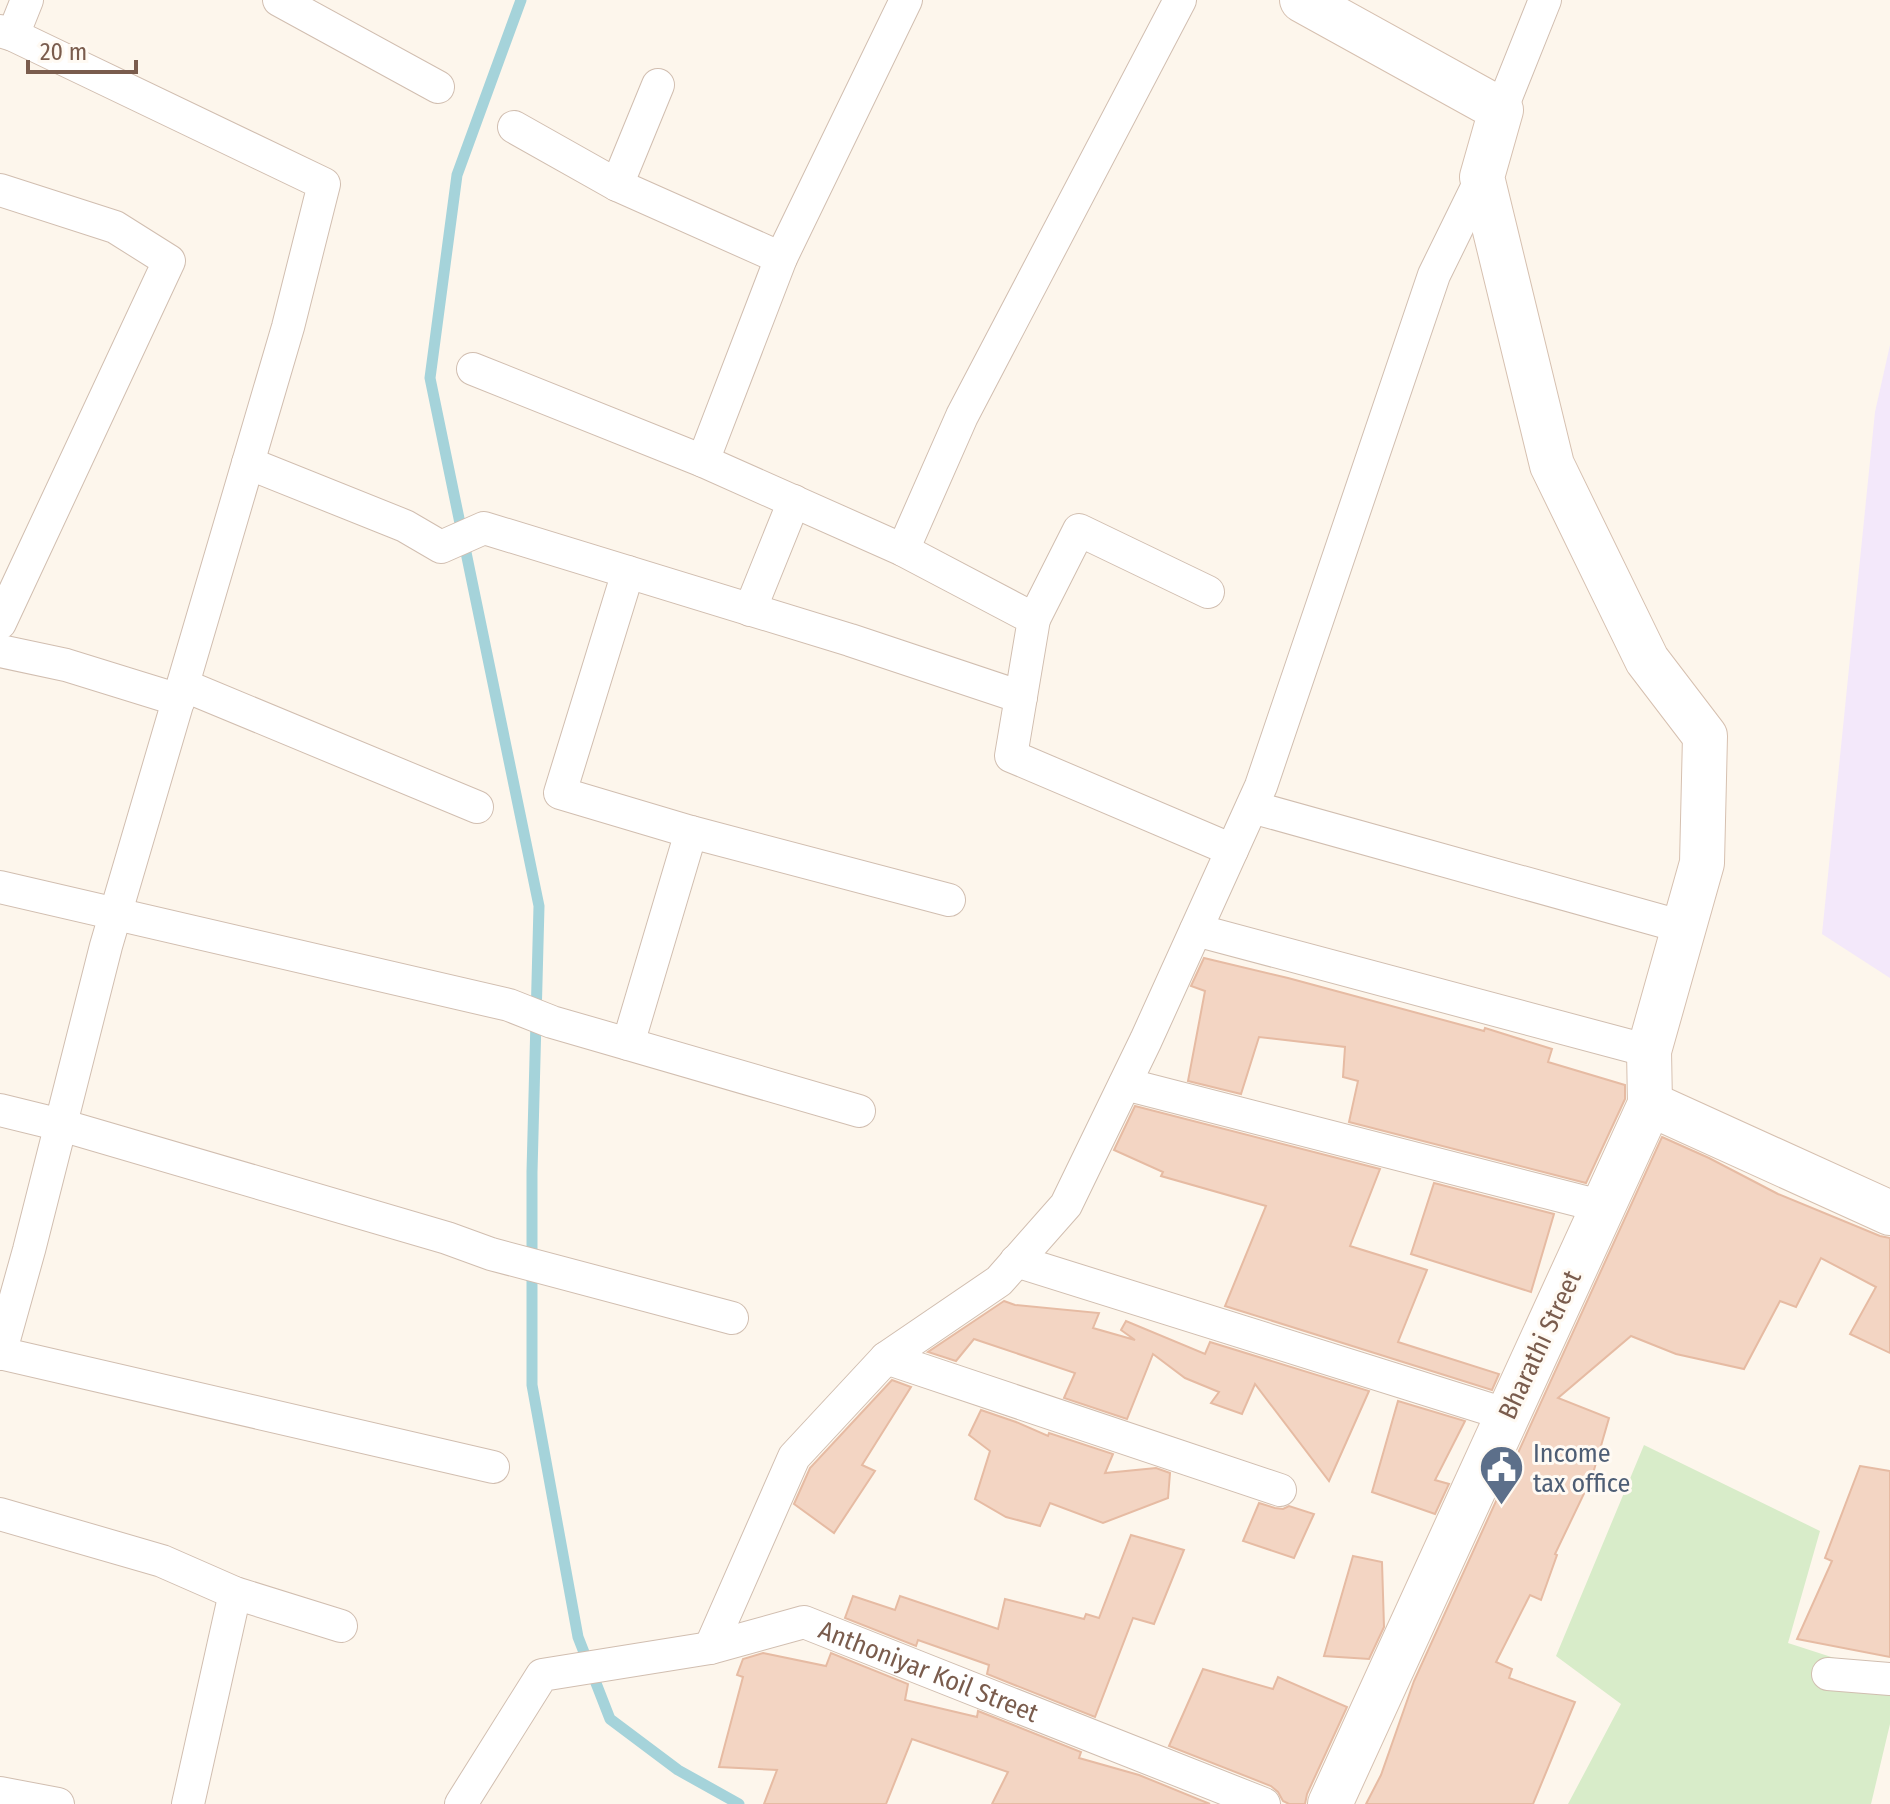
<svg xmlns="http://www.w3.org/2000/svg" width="1890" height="1804" viewBox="0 0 1890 1804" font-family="'Fira Sans Condensed',sans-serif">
  <rect width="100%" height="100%" fill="#fdf6ec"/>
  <!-- education -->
  <path fill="#f3e8fa" d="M1890 345V978L1822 934 1875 412Z"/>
  <!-- green -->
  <path fill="#d8ecc9" d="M1644 1445 1820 1531 1788 1643 1890 1676V1724L1871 1804H1568L1621 1704 1556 1656Z"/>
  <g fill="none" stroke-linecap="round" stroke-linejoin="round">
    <!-- stream -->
    <path stroke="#a5d3da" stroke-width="11" d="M521 0 457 175 430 378 539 906 532 1172V1385L578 1637 610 1719 678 1770 739 1804"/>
  </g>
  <!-- building -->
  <g fill="#f3d5c3" stroke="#e6bba3" stroke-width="2">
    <path d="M1204 958 1288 978 1484 1031 1485 1028 1552 1049 1548 1062 1625 1085V1099L1586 1183 1349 1122 1358 1081 1343 1077 1345 1047 1259 1037 1241 1094 1188 1081 1205 991 1191 986Z"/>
    <path d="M1135 1106 1380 1169 1350 1246 1427 1270 1398 1342 1499 1374 1492 1390 1225 1306 1266 1206 1161 1176 1163 1172 1114 1150Z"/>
    <path d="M1662 1137 1709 1158 1778 1194 1880 1236 1890 1238V1353L1850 1334 1876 1287 1821 1258 1796 1307 1780 1301 1744 1369 1676 1354 1631 1336 1558 1398 1609 1418 1592 1477 1555 1554 1557 1555 1541 1600 1530 1595 1496 1662 1512 1669 1509 1678 1575 1702 1533 1804H1366L1381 1775 1414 1681Z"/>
    <path d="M1434 1183 1554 1214 1531 1292 1411 1254Z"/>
    <path d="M1004 1301 1015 1305 1099 1313 1093 1328 1135 1340 1121 1330 1126 1321 1205 1354 1210 1342 1369 1391 1329 1481 1255 1384 1242 1414 1211 1403 1219 1392 1185 1378 1153 1354 1127 1419 1064 1398 1075 1373 974 1339 956 1361 928 1352Z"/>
    <path d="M892 1380 911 1387 862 1465 875 1471 834 1533 794 1504 810 1468Z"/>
    <path d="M1398 1401 1465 1421 1435 1480 1449 1484 1435 1514 1372 1492Z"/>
    <path d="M981 1410 1016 1422 1048 1436 1049 1433 1113 1454 1105 1473 1156 1468 1170 1473 1168 1498 1103 1523 1050 1503 1040 1526 1006 1517 975 1499 990 1451 969 1435Z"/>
    <path d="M1860 1466 1890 1471V1657L1797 1639 1832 1561 1825 1558Z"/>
    <path d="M1259 1503 1275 1508 1283 1509 1289 1506 1314 1514 1294 1558 1243 1541Z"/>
    <path d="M1131 1535 1184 1550 1154 1624 1133 1618 1095 1717 987 1674 989 1665 918 1640 916 1646 845 1618 853 1596 895 1610 900 1596 998 1629 1005 1599 1084 1619 1086 1614 1099 1618Z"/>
    <path d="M1353 1556 1382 1562 1384 1627 1369 1659 1324 1656Z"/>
    <path d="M763 1653 826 1666 831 1653 908 1684 905 1700 977 1717 978 1711 1081 1752 1079 1758 1139 1775 1210 1804H992L1008 1772 912 1739 886 1804H764L777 1770 719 1767 743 1677 737 1675 743 1659Z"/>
    <path d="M1203 1669 1273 1689 1278 1677 1347 1707 1307 1794 1305 1804H1289L1283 1801 1278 1792 1271 1786 1169 1746Z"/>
  </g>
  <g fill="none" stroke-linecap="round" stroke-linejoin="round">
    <defs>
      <g id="street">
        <path d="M279 0 438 87"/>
        <path d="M0 31 13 35 324 184 288 327 106 946 29 1250 0 1354"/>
        <path d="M13 35 27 0"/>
        <path d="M1501 110 1545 0"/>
        <path d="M514 127 617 185 781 258"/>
        <path d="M617 185 658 85"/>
        <path d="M0 190 115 227 169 261 0 623"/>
        <path d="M473 369 703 461 903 550 1034 619 1011 756 1232 850"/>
        <path d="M703 461 781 258 906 0"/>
        <path d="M248 463 405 526 441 547 484 528 850 640 1021 697"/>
        <path d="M903 550 962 416 1180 0"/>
        <path d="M628 572 560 793 691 832 949 900"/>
        <path d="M750 610 794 501"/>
        <path d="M1034 619 1079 530 1208 592"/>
        <path d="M0 651 66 665 179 700"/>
        <path d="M183 685 477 807"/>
        <path d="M1252 807 1683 927"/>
        <path d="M0 887 509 1005 552 1022 859 1111"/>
        <path d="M1196 930 1649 1051"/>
        <path d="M628 1044 691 832"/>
        <path d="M1125 1084 1604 1207"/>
        <path d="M0 1110 61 1125 447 1238 491 1254 732 1318"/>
        <path d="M1016 1261 1508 1415"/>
        <path d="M0 1353 493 1467"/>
        <path d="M886 1358 1280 1490"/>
        <path d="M0 1514 162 1561 235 1593 341 1626"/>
        <path d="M710 1648 794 1457 886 1358 999 1281 1066 1205 1146 1040 1261 786 1434 275 1482 177"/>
        <path d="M1828 1674 1890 1679"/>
        <path d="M0 1793 58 1804"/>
        <path d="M188 1804 235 1593"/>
        <path id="s1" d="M461 1804 542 1675 710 1648 804 1622 1264 1804"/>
      </g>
      <g id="secondary">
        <path d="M1302 0 1501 110 1482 177 1552 465 1647 660 1705 736 1702 863 1649 1051 1650 1104 1330 1804"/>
        <path d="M1650 1104 1890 1213"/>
      </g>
    </defs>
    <!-- street casing -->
    <use href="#street" stroke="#d1beb0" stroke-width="34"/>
    <!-- secondary casing -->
    <use href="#secondary" stroke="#d6c0b0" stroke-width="46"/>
    <!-- street -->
    <use href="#street" stroke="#fff" stroke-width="32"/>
    <!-- secondary -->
    <use href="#secondary" stroke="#fff" stroke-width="44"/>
  </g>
  <!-- icons -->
  <defs>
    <symbol id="civic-pin" viewBox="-11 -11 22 30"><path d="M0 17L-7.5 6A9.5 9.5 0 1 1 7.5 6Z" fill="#5c6f8a" stroke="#fffaf3"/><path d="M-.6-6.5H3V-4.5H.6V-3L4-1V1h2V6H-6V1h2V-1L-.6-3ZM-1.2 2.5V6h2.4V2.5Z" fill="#fff"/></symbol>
  </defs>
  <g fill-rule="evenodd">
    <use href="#civic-pin" x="1476" y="1442" width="51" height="69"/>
  </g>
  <g text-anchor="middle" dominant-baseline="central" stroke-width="6" stroke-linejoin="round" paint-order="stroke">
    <!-- street labels -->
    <g font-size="26" fill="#7a5c4d" stroke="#fffaf3">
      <text transform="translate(1540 1345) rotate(-65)">Bharathi Street</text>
      <text stroke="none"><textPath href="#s1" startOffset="554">Anthoniyar Koil Street</textPath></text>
    </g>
    <!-- service labels -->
    <g font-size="26" fill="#4e5e75" stroke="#fffaf3" text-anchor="start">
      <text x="1533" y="1453">Income<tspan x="1533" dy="30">tax office</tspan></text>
    </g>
  </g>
  <!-- scale -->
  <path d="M28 60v12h108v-12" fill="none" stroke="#7a5c4d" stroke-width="4"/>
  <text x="40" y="60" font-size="24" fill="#7a5c4d" stroke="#fffaf3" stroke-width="6" paint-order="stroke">20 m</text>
</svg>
